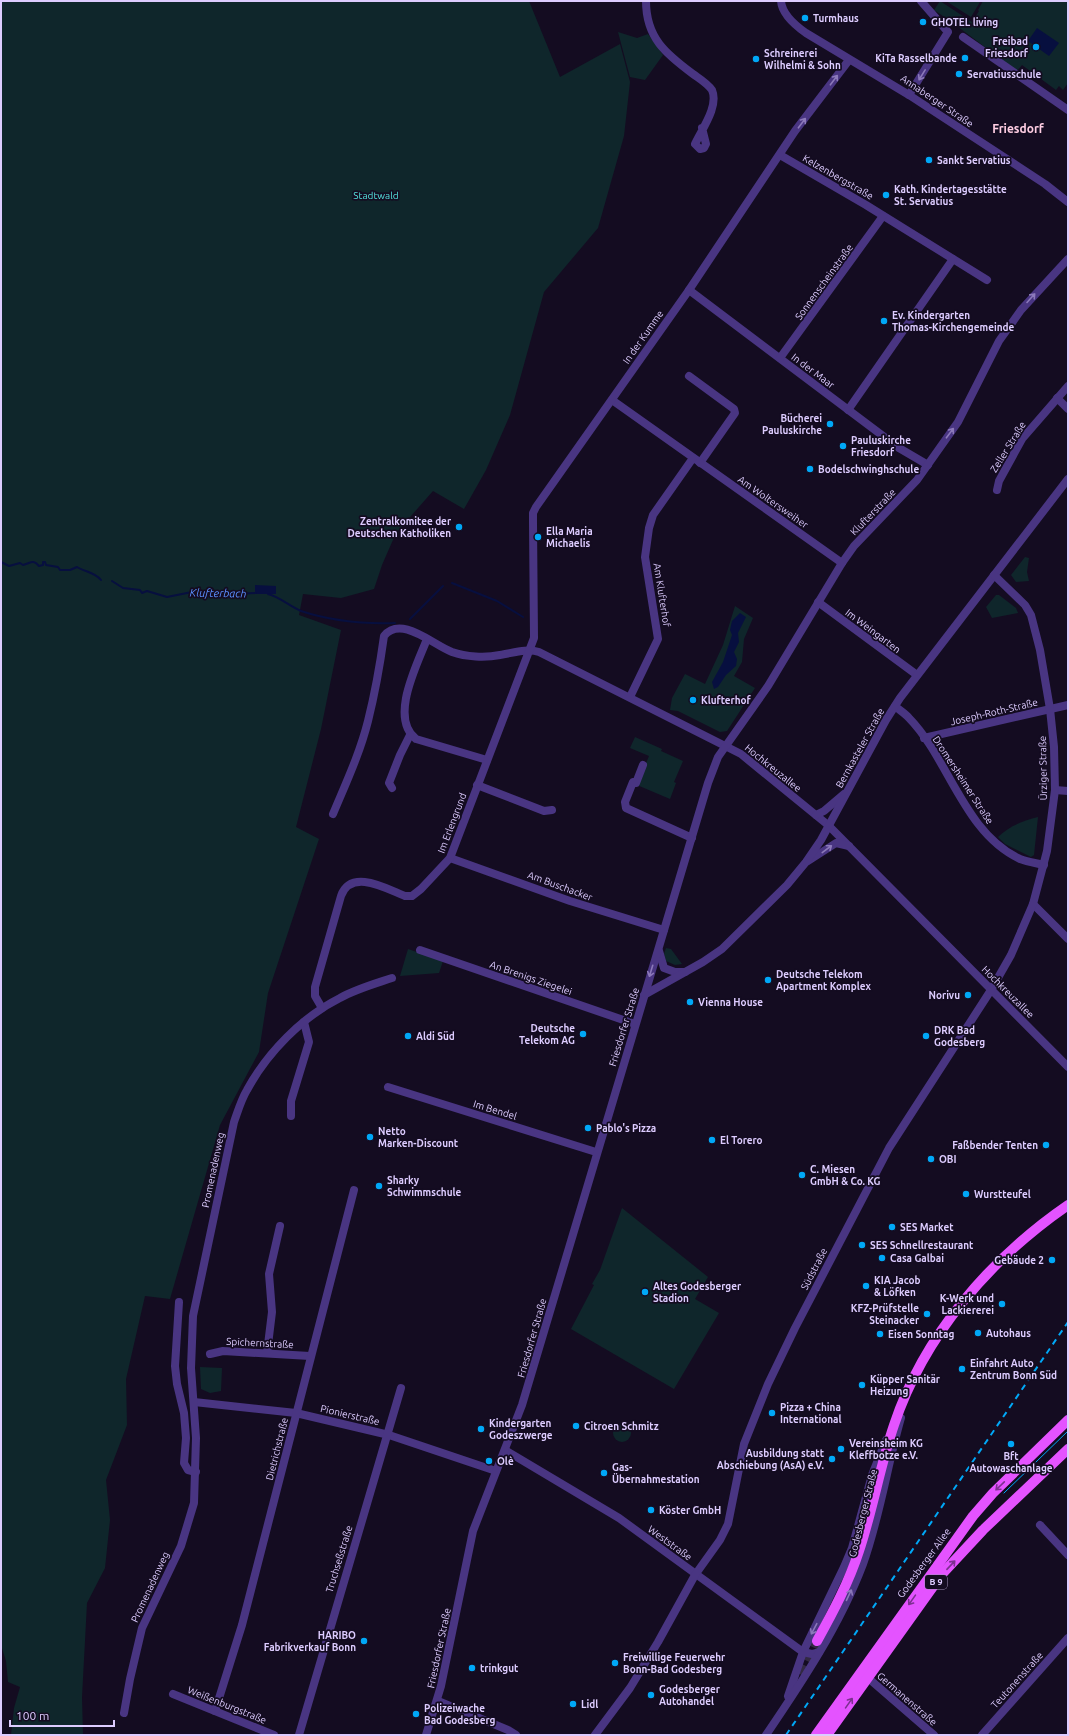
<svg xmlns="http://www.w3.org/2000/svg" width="1069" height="1736" viewBox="0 0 1069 1736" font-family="Ubuntu,sans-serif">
  <rect width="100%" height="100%" fill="#140c21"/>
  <!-- green -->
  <g fill="#0f262b">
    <path d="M1 1H529L560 77 620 44 630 82 624 136 598 228 544 292 510 415 486 470 464 509 433 491 396 533 382 565 374 589 341 598 303 594 299 615 341 630 321 729 296 827 319 839 268 993 259 1052 220 1125 170 1299 145 1296 126 1379 127 1425 106 1480 110 1520 105 1568 87 1603 82 1697 83 1735H11L14 1708 20 1687 8 1682 6 1661 1 1645Z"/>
    <path d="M940 1 972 22 979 11 978 10 983 1H1068V83L1063 90 1059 86 1056 90 1022 65 1017 71C989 51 963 29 934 10Z"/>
    <path d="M946 1H980V2L971 17Z"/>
    <path d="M618 32 637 38 648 34 663 55 645 80 630 77Z"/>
    <path d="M1025 557 1029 558 1027 572 1029 581 1016 582 1011 575Z"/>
    <path d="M996 595H999L1016 608 1018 613 992 618 986 607Z"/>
    <path d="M735 606 753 618 744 639 742 662 734 676 755 688 727 731 720 732 678 711 670 710 672 698 685 674 705 684 723 645Z"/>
    <path d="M635 737 662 749 661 751 683 761 674 782 676 783 670 799 637 785 649 756 630 748Z"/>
    <path d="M1038 817 1034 855 1031 857 1005 844 998 837C1009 826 1023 821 1038 817Z"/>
    <path d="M666 948 671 949 682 964 675 965 666 961 664 954Z"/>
    <path d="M408 949 443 961 439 973 400 976Z"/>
    <path d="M622 1208 708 1277 695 1299 719 1313 674 1389 571 1329 594 1285 592 1284 600 1270Z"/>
    <path d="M200 1367 222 1368 221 1391 210 1393 201 1389Z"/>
    <circle cx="622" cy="1433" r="9"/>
  </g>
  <!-- water -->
  <g fill="#070f3f">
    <path d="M1037 28 1059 43 1049 56 1028 41Z"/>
    <path d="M255 585 276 586V594H255Z"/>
    <path d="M740 613 746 617 738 633 739 642 734 652 737 659 736 666 726 675 718 687 714 689 712 682 723 662 732 635 730 630 732 621Z"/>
  </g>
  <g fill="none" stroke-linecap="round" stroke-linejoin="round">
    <!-- stream -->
    <g stroke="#070f3f" stroke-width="2">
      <path d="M1 562 9 566 20 563 23 565C31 563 33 559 39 566L43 565V562H45L46 565 58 567 60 570H70L77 567C85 572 95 572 101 580"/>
      <path d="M112 581 123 588 140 590 142 593 147 591 167 597 197 591 207 595 256 593"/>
      <path d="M452 583 497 601 523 617"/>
      <path d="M268 594C280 597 289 606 301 611 331 621 364 624 395 623"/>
      <path d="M410 619 443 586"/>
    </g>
    <!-- major-tunnel -->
    <path stroke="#322942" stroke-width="10" stroke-dasharray="10 5" stroke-linecap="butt" d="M794 1688 817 1641"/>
    <!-- minor -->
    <g stroke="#493582" stroke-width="8">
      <path d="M646 1C646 38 666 54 693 74 700 79 707 83 712 90 719 106 702 129 695 144L700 149 704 148 706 144 702 128"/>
      <path d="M781 1C782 14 796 26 806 33L909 95 1045 184 1068 202"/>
      <path d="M963 37 1068 110"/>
      <path d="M909 95 948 32 921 1"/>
      <path d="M780 155 866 205 987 280"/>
      <path d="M689 290 899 448 928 465"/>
      <path d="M780 358 883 216"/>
      <path d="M689 376 734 409 735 413 700 463"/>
      <path d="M1057 398 1068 409"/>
      <path d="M612 400 842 563"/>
      <path d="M848 410 953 259"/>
      <path d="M997 490 999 481 1022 439 1068 386"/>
      <path d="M818 602 917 675"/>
      <path d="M427 639C417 665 389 718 416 739L487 760"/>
      <path d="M630 697 658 639 645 557 649 528 653 515 693 458"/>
      <path d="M895 706C899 710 905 713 909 718 949 759 964 833 1020 859 1028 862 1036 863 1044 865"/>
      <path d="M924 738 1068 705"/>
      <path d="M643 765 636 783 633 782 625 802 626 808 692 838"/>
      <path d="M477 785 544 811 552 810"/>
      <path d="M392 788 389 783 400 755 410 735"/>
      <path d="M1055 790 1068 791"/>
      <path d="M333 814C346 783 360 753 368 721 375 693 380 665 384 636 401 615 432 644 452 652 466 657 485 658 500 655 513 653 527 648 539 652L741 754 828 825 1068 1067"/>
      <path d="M816 815 824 811 844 794"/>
      <path d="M450 858 570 901 664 930"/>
      <path d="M808 861 836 843 849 846"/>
      <path d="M1033 904 1068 939"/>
      <path d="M420 950 635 1024"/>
      <path d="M659 951 664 968 675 972H685"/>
      <path d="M644 995 703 962 722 949 787 885 806 862 821 840 886 720 900 698 1068 479"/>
      <path d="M322 1008 315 996V987L341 896C351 868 387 889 405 896H412L421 889 450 858 534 638 533 523V513L536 507 689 290 795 131 849 60"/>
      <path d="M388 1087 596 1152"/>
      <path d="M291 1116V1101L309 1042 304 1022"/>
      <path d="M179 1302 175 1366 177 1384 184 1413 186 1438 184 1463 188 1470 196 1472"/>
      <path d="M267 1353 272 1312 269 1274 280 1226"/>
      <path d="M210 1354 223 1351 310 1356"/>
      <path d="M194 1402 296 1413 389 1435 496 1471"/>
      <path d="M505 1450 619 1518 803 1652 812 1654 819 1652"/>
      <path d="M1040 1525 1068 1555"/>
      <path d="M867 1677 934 1735"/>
      <path d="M173 1694 274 1735"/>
      <path d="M788 1696 803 1652 844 1567 852 1548 872 1475 886 1440"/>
      <path d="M438 1701 508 1730 516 1735"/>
      <path d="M215 1711 242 1625 354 1190"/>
      <path d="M124 1713 130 1679 142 1628 181 1546 194 1503 196 1438 191 1368 193 1316 234 1122C238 1111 241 1100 247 1090 267 1053 302 1017 340 998 356 989 374 984 392 978"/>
      <path d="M299 1735 401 1388"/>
      <path d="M426 1735 441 1686 473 1531 522 1405 708 783 718 757 768 686 842 563 854 546 917 480 958 422 999 341 1021 310 1068 259"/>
      <path d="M595 1735 630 1688 658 1642 695 1575 720 1540 728 1524 744 1444 768 1384 795 1328 889 1148 991 990 1011 955 1033 904 1047 851 1055 790 1054 747 1050 709 1040 650 1031 615 1025 605 994 575"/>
      <path d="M766 1735C802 1682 840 1625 863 1564 880 1517 887 1466 901 1418"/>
      <path d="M982 1735 1068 1638"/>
    </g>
    <!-- major -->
    <g stroke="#e453ff" stroke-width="10">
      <path d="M817 1641C833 1612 849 1582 859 1551 873 1509 880 1466 894 1425 924 1335 991 1258 1068 1205"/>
      <path d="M816 1735 973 1516 993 1493 1068 1420"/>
      <path d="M827 1735 942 1574 983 1530 1068 1449"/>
    </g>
    <!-- tram -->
    <path stroke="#00a8f7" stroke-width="1" d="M1004 1493 1068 1431"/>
    <!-- rail -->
    <path stroke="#00a8f7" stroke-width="2" stroke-dasharray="6 5" stroke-linecap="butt" d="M786 1735 1068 1322"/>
  </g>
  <!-- one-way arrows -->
  <defs><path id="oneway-shaft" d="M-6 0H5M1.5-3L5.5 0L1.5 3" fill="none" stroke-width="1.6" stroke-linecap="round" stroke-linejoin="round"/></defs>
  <g stroke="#8c79ba">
    <use href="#oneway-shaft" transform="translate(922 75) rotate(122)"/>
    <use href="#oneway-shaft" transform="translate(834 80) rotate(-53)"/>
    <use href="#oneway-shaft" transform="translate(802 123) rotate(-53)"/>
    <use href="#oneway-shaft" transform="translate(1031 298) rotate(-48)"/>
    <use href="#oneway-shaft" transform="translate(950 433) rotate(-53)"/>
    <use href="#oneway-shaft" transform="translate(827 849) rotate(-37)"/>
    <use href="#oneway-shaft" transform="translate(651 971) rotate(107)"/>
    <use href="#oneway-shaft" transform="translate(849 1595) rotate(-65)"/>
    <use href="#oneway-shaft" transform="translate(814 1629) rotate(118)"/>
  </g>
  <g stroke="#7c3090">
    <use href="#oneway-shaft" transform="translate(1000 1486) rotate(136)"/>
    <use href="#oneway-shaft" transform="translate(951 1565) rotate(-47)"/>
    <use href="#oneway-shaft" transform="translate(912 1600) rotate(125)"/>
    <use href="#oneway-shaft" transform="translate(849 1703) rotate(-55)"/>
  </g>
  <!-- markers -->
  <g fill="#00a8f7" stroke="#140c21" stroke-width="1.5">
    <circle cx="805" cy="18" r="4"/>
    <circle cx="923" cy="22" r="4"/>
    <circle cx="1036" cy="47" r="4"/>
    <circle cx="965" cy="58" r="4"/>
    <circle cx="756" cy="59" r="4"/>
    <circle cx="959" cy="74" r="4"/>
    <circle cx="929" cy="160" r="4"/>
    <circle cx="886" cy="195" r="4"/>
    <circle cx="884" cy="321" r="4"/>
    <circle cx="830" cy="424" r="4"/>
    <circle cx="843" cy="446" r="4"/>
    <circle cx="810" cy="469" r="4"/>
    <circle cx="459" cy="527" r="4"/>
    <circle cx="538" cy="537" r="4"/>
    <circle cx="693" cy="700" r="4"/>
    <circle cx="768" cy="980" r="4"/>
    <circle cx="968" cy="995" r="4"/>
    <circle cx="690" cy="1002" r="4"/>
    <circle cx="583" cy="1034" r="4"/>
    <circle cx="408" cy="1036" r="4"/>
    <circle cx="926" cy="1036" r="4"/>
    <circle cx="588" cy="1128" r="4"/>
    <circle cx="370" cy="1137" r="4"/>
    <circle cx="712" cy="1140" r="4"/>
    <circle cx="1046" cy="1145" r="4"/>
    <circle cx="931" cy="1159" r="4"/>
    <circle cx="802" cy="1175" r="4"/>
    <circle cx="379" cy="1186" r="4"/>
    <circle cx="966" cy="1194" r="4"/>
    <circle cx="892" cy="1227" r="4"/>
    <circle cx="862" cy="1245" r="4"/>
    <circle cx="882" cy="1258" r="4"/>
    <circle cx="1052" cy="1260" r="4"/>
    <circle cx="866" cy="1286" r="4"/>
    <circle cx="645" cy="1292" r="4"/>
    <circle cx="1002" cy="1304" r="4"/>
    <circle cx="927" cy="1314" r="4"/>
    <circle cx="978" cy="1333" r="4"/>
    <circle cx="880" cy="1334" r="4"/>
    <circle cx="962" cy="1369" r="4"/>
    <circle cx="862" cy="1385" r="4"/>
    <circle cx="772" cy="1413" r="4"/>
    <circle cx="576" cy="1426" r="4"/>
    <circle cx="481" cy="1429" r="4"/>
    <circle cx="1011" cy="1444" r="4"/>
    <circle cx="841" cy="1449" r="4"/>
    <circle cx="832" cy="1459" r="4"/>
    <circle cx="489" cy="1461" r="4"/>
    <circle cx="604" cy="1473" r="4"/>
    <circle cx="651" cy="1510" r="4"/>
    <circle cx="364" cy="1641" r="4"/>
    <circle cx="615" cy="1663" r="4"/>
    <circle cx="472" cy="1668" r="4"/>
    <circle cx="651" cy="1695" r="4"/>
    <circle cx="573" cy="1704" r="4"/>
    <circle cx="416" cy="1714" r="4"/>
  </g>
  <g text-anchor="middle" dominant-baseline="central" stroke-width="3.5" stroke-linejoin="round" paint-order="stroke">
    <!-- shield labels -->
    <rect fill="#140c21" stroke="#a192bc" stroke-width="1" x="925" y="1575" width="22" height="14" rx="3"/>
    <g font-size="9" font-weight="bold" fill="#dcf">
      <text x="936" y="1582">B 9</text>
    </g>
    <!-- poi labels -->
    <g font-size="10" font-weight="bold" fill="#dcf" stroke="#140c21" text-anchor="start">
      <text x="813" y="18">Turmhaus</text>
      <text x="931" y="22">GHOTEL living</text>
      <text x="1028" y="41" text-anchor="end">Freibad<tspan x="1028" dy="12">Friesdorf</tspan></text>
      <text x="764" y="53">Schreinerei<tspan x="764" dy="12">Wilhelmi &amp; Sohn</tspan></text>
      <text x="957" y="58" text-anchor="end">KiTa Rasselbande</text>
      <text x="967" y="74">Servatiusschule</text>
      <text x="937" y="160">Sankt Servatius</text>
      <text x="894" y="189">Kath. Kindertagesstätte<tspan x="894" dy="12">St. Servatius</tspan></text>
      <text x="892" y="315">Ev. Kindergarten<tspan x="892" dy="12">Thomas-Kirchengemeinde</tspan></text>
      <text x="822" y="418" text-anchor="end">Bücherei<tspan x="822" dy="12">Pauluskirche</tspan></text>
      <text x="851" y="440">Pauluskirche<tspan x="851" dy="12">Friesdorf</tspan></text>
      <text x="818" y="469">Bodelschwinghschule</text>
      <text x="451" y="521" text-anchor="end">Zentralkomitee der<tspan x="451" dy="12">Deutschen Katholiken</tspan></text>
      <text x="546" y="531">Ella Maria<tspan x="546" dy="12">Michaelis</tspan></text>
      <text x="701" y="700">Klufterhof</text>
      <text x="776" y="974">Deutsche Telekom<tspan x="776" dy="12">Apartment Komplex</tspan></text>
      <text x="960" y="995" text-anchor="end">Norivu</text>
      <text x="698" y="1002">Vienna House</text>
      <text x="575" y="1028" text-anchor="end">Deutsche<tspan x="575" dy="12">Telekom AG</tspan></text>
      <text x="934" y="1030">DRK Bad<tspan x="934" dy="12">Godesberg</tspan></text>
      <text x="416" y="1036">Aldi Süd</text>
      <text x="596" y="1128">Pablo's Pizza</text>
      <text x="378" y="1131">Netto<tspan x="378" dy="12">Marken-Discount</tspan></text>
      <text x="720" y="1140">El Torero</text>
      <text x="1038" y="1145" text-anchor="end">Faßbender Tenten</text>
      <text x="939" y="1159">OBI</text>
      <text x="810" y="1169">C. Miesen<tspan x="810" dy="12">GmbH &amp; Co. KG</tspan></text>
      <text x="387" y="1180">Sharky<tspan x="387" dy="12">Schwimmschule</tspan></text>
      <text x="974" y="1194">Wurstteufel</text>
      <text x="900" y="1227">SES Market</text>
      <text x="870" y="1245">SES Schnellrestaurant</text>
      <text x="890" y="1258">Casa Galbai</text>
      <text x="1044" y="1260" text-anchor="end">Gebäude 2</text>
      <text x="874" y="1280">KIA Jacob<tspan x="874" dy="12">&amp; Löfken</tspan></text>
      <text x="653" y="1286">Altes Godesberger<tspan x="653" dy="12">Stadion</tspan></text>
      <text x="994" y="1298" text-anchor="end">K-Werk und<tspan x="994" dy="12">Lackiererei</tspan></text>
      <text x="919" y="1308" text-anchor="end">KFZ-Prüfstelle<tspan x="919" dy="12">Steinacker</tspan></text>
      <text x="986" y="1333">Autohaus</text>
      <text x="888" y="1334">Eisen Sonntag</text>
      <text x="970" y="1363">Einfahrt Auto<tspan x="970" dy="12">Zentrum Bonn Süd</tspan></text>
      <text x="870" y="1379">Küpper Sanitär<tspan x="870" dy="12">Heizung</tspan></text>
      <text x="780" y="1407">Pizza + China<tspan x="780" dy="12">International</tspan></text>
      <text x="489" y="1423">Kindergarten<tspan x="489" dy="12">Godeszwerge</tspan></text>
      <text x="584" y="1426">Citroen Schmitz</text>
      <text x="849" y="1443">Vereinsheim KG<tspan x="849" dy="12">Kleffbotze e.V.</tspan></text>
      <text x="824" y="1453" text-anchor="end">Ausbildung statt<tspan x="824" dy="12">Abschiebung (AsA) e.V.</tspan></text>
      <text x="1011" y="1456" text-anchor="middle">Bft<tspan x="1011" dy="12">Autowaschanlage</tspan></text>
      <text x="497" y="1461">Olè</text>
      <text x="612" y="1467">Gas-<tspan x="612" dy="12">Übernahmestation</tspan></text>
      <text x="659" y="1510">Köster GmbH</text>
      <text x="356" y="1635" text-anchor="end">HARIBO<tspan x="356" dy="12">Fabrikverkauf Bonn</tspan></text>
      <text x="623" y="1657">Freiwillige Feuerwehr<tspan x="623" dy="12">Bonn-Bad Godesberg</tspan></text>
      <text x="480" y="1668">trinkgut</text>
      <text x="659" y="1689">Godesberger<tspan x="659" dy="12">Autohandel</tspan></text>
      <text x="581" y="1704">Lidl</text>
      <text x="424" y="1708">Polizeiwache<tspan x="424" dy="12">Bad Godesberg</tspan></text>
    </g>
    <!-- street labels -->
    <g font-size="10" fill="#dcf" stroke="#140c21">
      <text transform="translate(937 101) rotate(34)">Annaberger Straße</text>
      <text transform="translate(838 177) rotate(30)">Kelzenbergstraße</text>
      <text transform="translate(824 282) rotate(-54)">Sonnenscheinstraße</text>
      <text transform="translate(643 337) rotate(-55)">In der Kumme</text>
      <text transform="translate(813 371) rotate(37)">In der Maar</text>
      <text transform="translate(1008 447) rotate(-58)">Zeller Straße</text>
      <text transform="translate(773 502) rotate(35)">Am Woltersweiher</text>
      <text transform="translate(873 512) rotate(-46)">Klufterstraße</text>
      <text transform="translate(662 595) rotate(81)">Am Klufterhof</text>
      <text transform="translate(873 631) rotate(37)">Im Weingarten</text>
      <text transform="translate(994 712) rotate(-13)">Joseph-Roth-Straße</text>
      <text transform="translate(860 748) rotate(-61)">Bernkasteler Straße</text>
      <text transform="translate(773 768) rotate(39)">Hochkreuzallee</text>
      <text transform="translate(1043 768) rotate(-91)">Ürziger Straße</text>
      <text transform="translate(963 780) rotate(57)">Dromersheimer Straße</text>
      <text transform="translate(452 823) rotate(-69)">Im Erlengrund</text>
      <text transform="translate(560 886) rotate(20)">Am Buschacker</text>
      <text transform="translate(531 978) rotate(19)">An Brenigs Ziegelei</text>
      <text transform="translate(1008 992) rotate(45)">Hochkreuzallee</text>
      <text transform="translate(624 1027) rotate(-73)">Friesdorfer Straße</text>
      <text transform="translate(495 1110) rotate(17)">Im Bendel</text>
      <text transform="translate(213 1170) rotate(-78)">Promenadenweg</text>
      <text transform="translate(814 1269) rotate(-63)">Südstraße</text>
      <text transform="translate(532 1338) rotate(-74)">Friesdorfer Straße</text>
      <text transform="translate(260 1343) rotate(3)">Spichernstraße</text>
      <text transform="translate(350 1415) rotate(13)">Pionierstraße</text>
      <text transform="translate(277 1449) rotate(-76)">Dietrichstraße</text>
      <text transform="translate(863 1513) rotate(-76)">Godesberger Straße</text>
      <text transform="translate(670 1543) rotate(36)">Weststraße</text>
      <text transform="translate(339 1559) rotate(-73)">Truchseßstraße</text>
      <text transform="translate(924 1563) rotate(-54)">Godesberger Allee</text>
      <text transform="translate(150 1587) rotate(-65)">Promenadenweg</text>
      <text transform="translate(439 1648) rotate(-78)">Friesdorfer Straße</text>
      <text transform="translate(1017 1680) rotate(-48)">Teutonenstraße</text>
      <text transform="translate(907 1699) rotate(41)">Germanenstraße</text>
      <text transform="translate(227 1705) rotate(22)">Weißenburgstraße</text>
    </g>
    <!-- park labels -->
    <g font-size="10" fill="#54e3df" stroke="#140c21">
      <text x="376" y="195">Stadtwald</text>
    </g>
    <!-- water labels -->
    <g font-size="11" font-style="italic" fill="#5a8fff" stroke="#140c21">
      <text transform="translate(218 593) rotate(1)">Klufterbach</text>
    </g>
    <!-- quarter labels -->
    <g font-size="12" font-weight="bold" fill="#ffcee3" stroke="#140c21">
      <text x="1018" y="128">Friesdorf</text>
    </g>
  </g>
  <!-- border -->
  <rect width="1069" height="1736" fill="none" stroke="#ddccff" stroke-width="4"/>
  <!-- scale -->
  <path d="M10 1720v6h104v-6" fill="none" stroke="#ddccff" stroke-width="2"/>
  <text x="16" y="1720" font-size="12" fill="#ddccff" stroke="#140c21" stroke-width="3" paint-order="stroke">100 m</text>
</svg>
